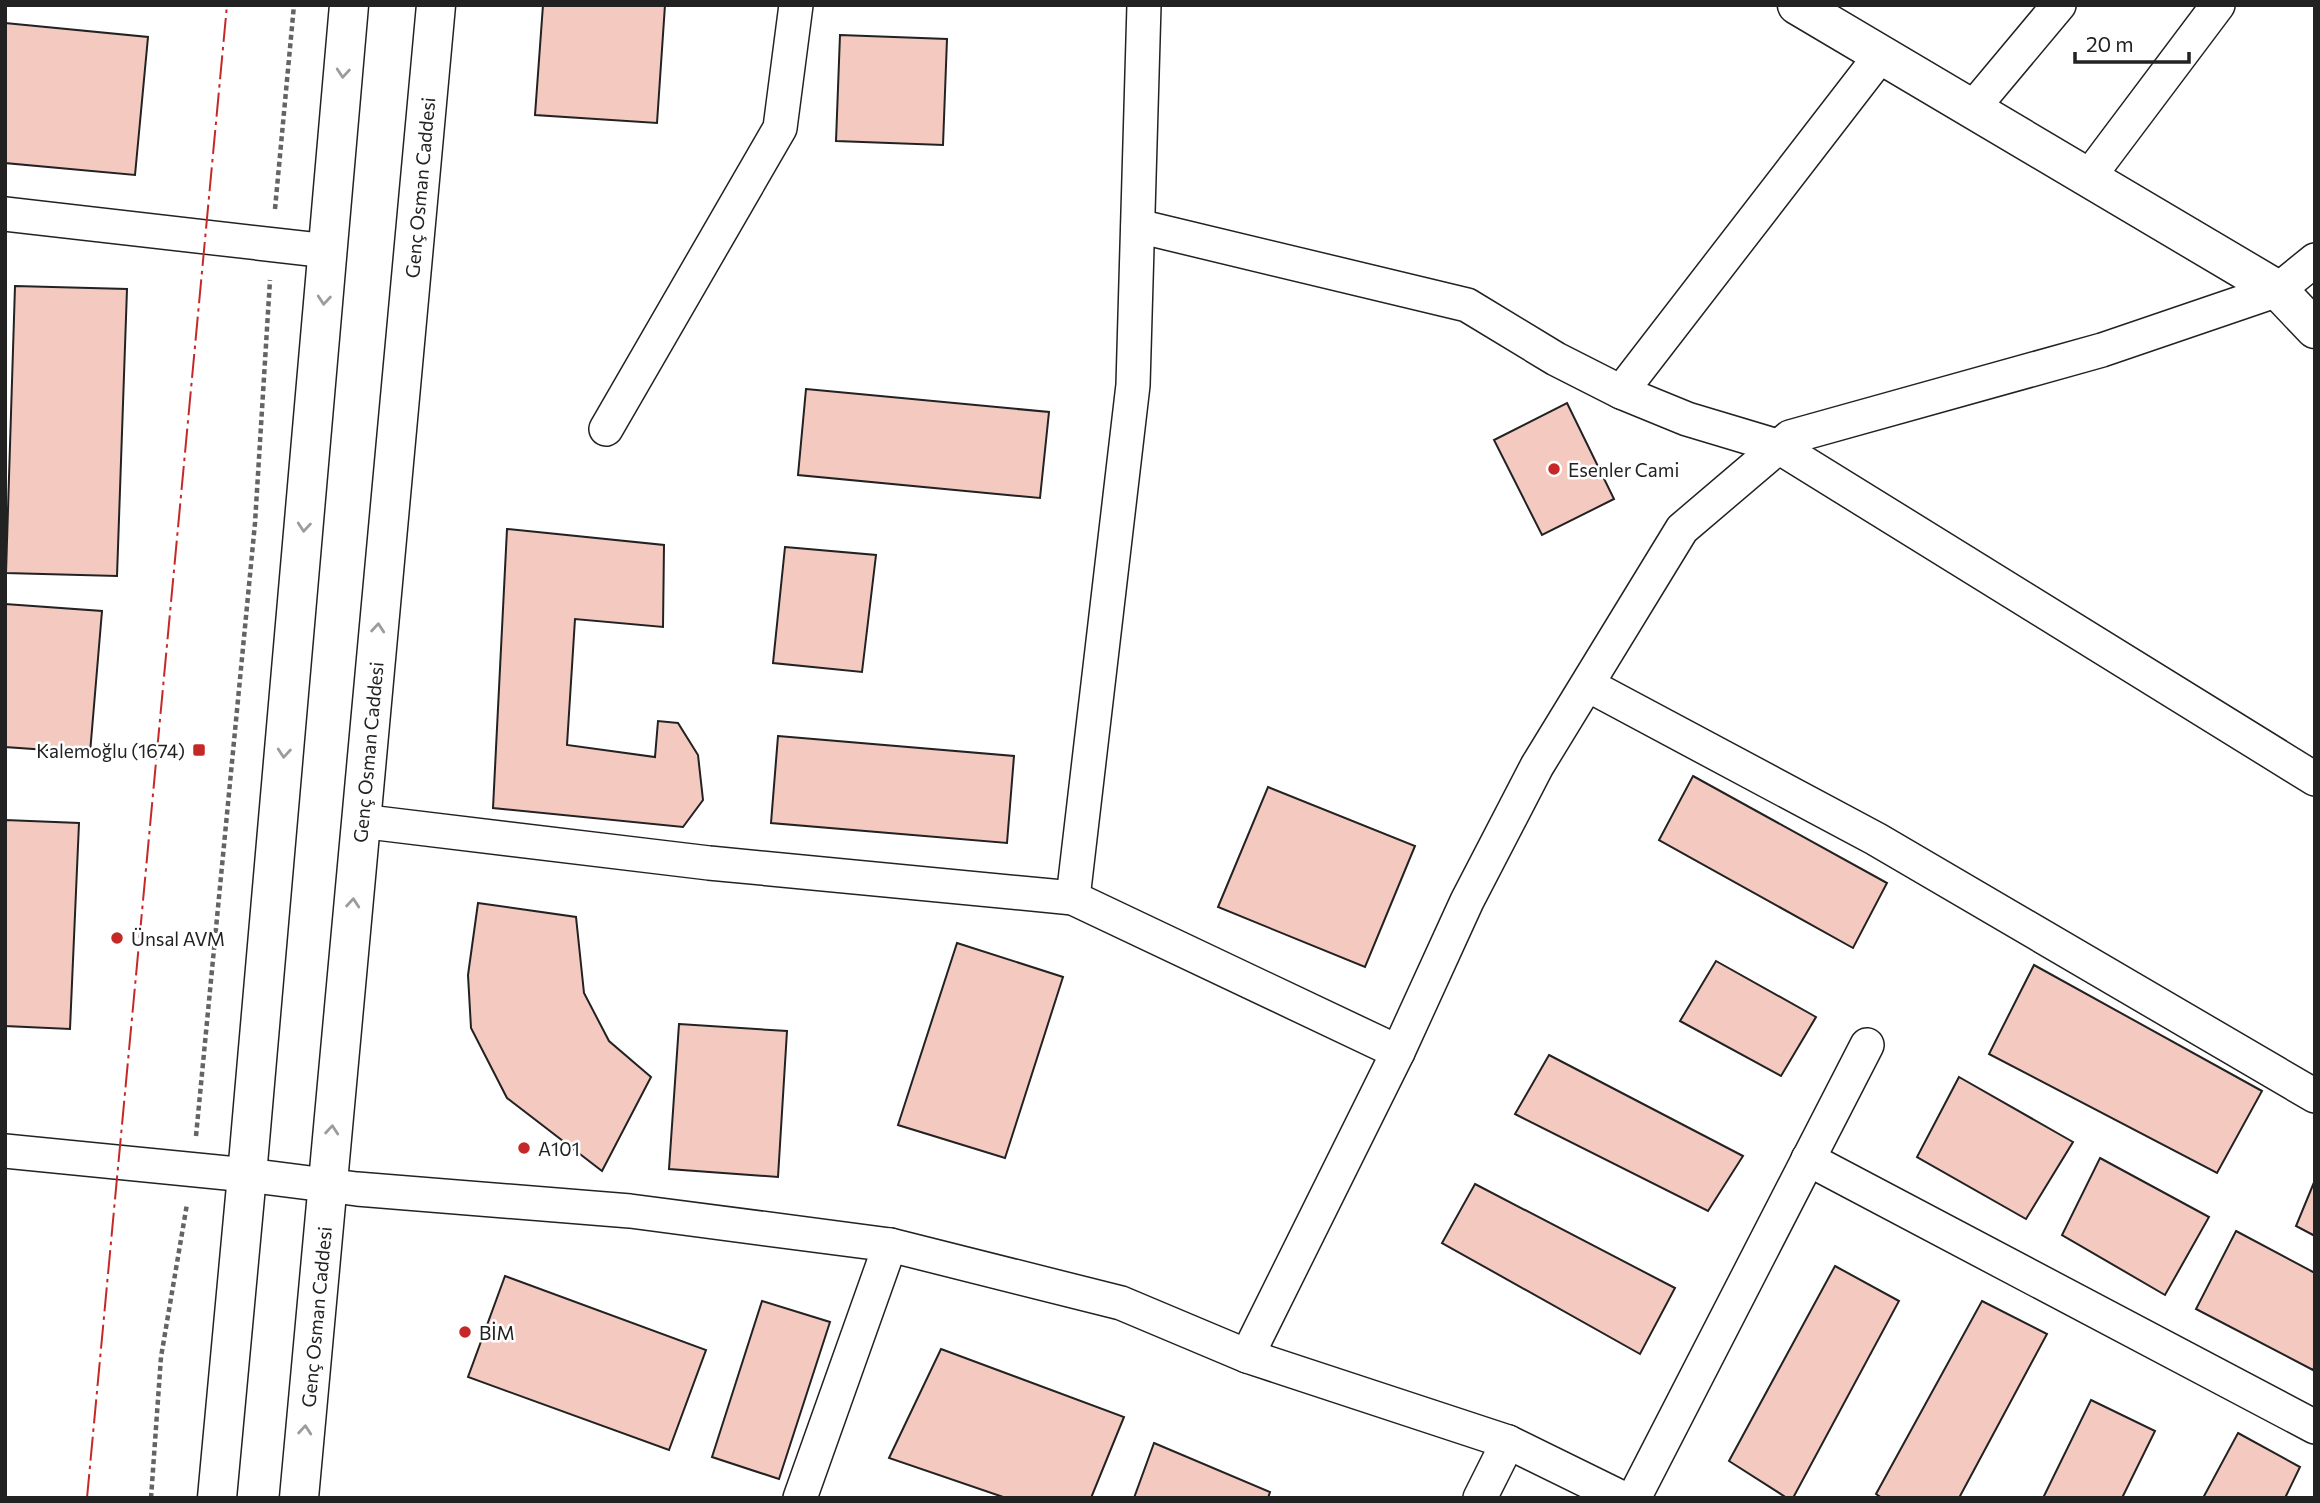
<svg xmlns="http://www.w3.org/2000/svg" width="2320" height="1503" viewBox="0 0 2320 1503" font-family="Commissioner,sans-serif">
  <rect width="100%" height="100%" fill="#fff"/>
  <!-- building -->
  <g fill="#f3c9c0" stroke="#222" stroke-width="2">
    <path d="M543 5H665L657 123 535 115Z"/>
    <path d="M5 23 148 37 135 175 5 163Z"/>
    <path d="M840 35 947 39 943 145 836 141Z"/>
    <path d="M15 286 127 289 117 576 6 573Z"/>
    <path d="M806 389 1049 412 1040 498 798 475Z"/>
    <path d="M1567 403 1614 499 1542 535 1494 440Z"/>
    <path d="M507 529 664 545 663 627 575 619 567 745 655 757 658 721 678 723 698 755 703 800 683 827 493 808Z"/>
    <path d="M785 547 876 555 862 672 773 663Z"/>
    <path d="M5 604 102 611 90 753 5 747Z"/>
    <path d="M778 736 1014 756 1007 843 771 823Z"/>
    <path d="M1693 776 1887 883 1853 948 1659 840Z"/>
    <path d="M1268 787 1415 846 1365 967 1218 907Z"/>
    <path d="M5 820 79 823 70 1029 5 1026Z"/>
    <path d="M478 903 576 917 584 993 609 1041 651 1077 602 1171 507 1098 471 1028 468 975Z"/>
    <path d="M957 943 1063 977 1005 1158 898 1125Z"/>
    <path d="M1716 961 1816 1017 1781 1076 1680 1021Z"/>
    <path d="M2034 965 2262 1091 2217 1173 1989 1054Z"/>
    <path d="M679 1024 787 1031 778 1177 669 1169Z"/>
    <path d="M1549 1055 1743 1156 1708 1211 1515 1114Z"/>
    <path d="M1959 1077 2073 1142 2026 1219 1917 1157Z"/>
    <path d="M2100 1158 2209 1217 2165 1295 2062 1235Z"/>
    <path d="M2315 1180V1236L2296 1226Z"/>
    <path d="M1475 1184 1675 1288 1640 1354 1442 1243Z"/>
    <path d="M2236 1231 2315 1273V1365L2313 1370 2196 1309Z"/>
    <path d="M1835 1266 1899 1301 1793 1498H1787L1729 1461Z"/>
    <path d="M505 1276 706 1350 669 1450 468 1377Z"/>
    <path d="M762 1301 830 1322 779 1479 712 1457Z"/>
    <path d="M1982 1301 2047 1334 1959 1498H1882L1876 1494Z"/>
    <path d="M941 1349 1124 1417 1091 1498H1006L889 1458Z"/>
    <path d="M2091 1400 2155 1431 2122 1498H2043Z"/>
    <path d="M2238 1433 2300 1467 2285 1498H2203Z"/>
    <path d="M1154 1443 1270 1492 1268 1498H1134Z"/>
  </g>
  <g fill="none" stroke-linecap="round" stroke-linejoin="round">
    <defs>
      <g id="street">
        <path d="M1972 109 2059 5"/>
        <path d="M2088 178 2218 5"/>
        <path d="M5 214 328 251"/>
        <path d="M1138 226 1467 305 1556 359 1621 392 1687 419 1777 446 2315 779"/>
        <path d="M1621 392 1881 55"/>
        <path d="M606 429 780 128 796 5"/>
        <path d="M1588 685 1876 839 2315 1096"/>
        <path d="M360 821 709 863 1073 898 1398 1052"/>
        <path d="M1073 898 1133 385 1144 5"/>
        <path d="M5 1151 247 1175 357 1189 630 1211 890 1245 1121 1303 1247 1356 1508 1442 1622 1498"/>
        <path d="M1808 1159 2315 1427"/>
        <path d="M1247 1356 1398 1052 1467 901 1537 766 1682 529 1790 437 2102 350 2278 290 2315 260"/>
        <path d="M800 1498 890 1245"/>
        <path d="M1480 1498 1508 1442"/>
        <path d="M1634 1498 1867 1045"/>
      </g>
      <g id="secondary">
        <path d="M1797 5 2278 290 2315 329"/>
        <path d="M217 1498 247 1175 349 5"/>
        <path id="s1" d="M299 1498 436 5"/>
      </g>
    </defs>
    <!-- street casing -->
    <use href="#street" stroke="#222" stroke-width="36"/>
    <!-- secondary casing -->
    <use href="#secondary" stroke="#222" stroke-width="41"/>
    <!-- path -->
    <g stroke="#646464" stroke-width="4.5" stroke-dasharray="5 3.5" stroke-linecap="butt">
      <path d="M275 209 294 5"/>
      <path d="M196 1136 255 523 270 280"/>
      <path d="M151 1498 161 1357 187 1204"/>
    </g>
    <!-- street -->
    <use href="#street" stroke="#fff" stroke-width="33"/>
    <!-- secondary -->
    <use href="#secondary" stroke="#fff" stroke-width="38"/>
    <!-- power -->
    <path stroke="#c62828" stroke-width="2" stroke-dasharray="24 5 3.5 5" stroke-linecap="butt" d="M87 1498 227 5"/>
  </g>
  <!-- one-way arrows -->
  <defs><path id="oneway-chevron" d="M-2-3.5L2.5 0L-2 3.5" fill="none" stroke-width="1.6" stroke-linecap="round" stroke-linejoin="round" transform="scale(1.75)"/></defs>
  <g stroke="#9c9c9c">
    <use href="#oneway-chevron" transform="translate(343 73) rotate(95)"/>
    <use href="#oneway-chevron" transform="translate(324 300) rotate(95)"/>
    <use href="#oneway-chevron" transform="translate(304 527) rotate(95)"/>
    <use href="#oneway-chevron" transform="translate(378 628) rotate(-85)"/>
    <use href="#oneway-chevron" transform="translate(284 753) rotate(95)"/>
    <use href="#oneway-chevron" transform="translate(353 903) rotate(-85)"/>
    <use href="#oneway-chevron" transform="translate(332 1130) rotate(-85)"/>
    <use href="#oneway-chevron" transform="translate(305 1430) rotate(-85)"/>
  </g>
  <!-- markers -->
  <g fill="#c62828" stroke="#fff" stroke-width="2.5">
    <circle cx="1554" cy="469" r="7"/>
    <rect x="192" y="743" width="14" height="14" rx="3.5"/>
    <circle cx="117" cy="938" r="7"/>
    <circle cx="524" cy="1148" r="7"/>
    <circle cx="465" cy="1332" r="7"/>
  </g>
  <g text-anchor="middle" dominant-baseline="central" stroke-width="5" stroke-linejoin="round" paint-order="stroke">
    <!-- street labels -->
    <g font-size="19" fill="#222" stroke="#fff">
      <text stroke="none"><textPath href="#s1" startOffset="1316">Genç Osman Caddesi</textPath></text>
      <text stroke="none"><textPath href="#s1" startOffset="749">Genç Osman Caddesi</textPath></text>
      <text stroke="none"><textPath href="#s1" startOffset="182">Genç Osman Caddesi</textPath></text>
    </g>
    <!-- poi labels -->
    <g font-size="19" fill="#222" stroke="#fff" text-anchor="start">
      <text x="1568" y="469">Esenler Cami</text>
      <text x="185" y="750" text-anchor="end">Kalemoğlu (1674)</text>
      <text x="131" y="938">Ünsal AVM</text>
      <text x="538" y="1148">A101</text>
      <text x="479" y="1332">BİM</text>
    </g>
  </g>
  <!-- border -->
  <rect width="2320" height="1503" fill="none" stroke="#222222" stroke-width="14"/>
  <!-- scale -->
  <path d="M2075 52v10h114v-10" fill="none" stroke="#222222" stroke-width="3.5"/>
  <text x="2086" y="52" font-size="21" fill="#222222" stroke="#ffffff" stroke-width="5" paint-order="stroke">20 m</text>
</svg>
